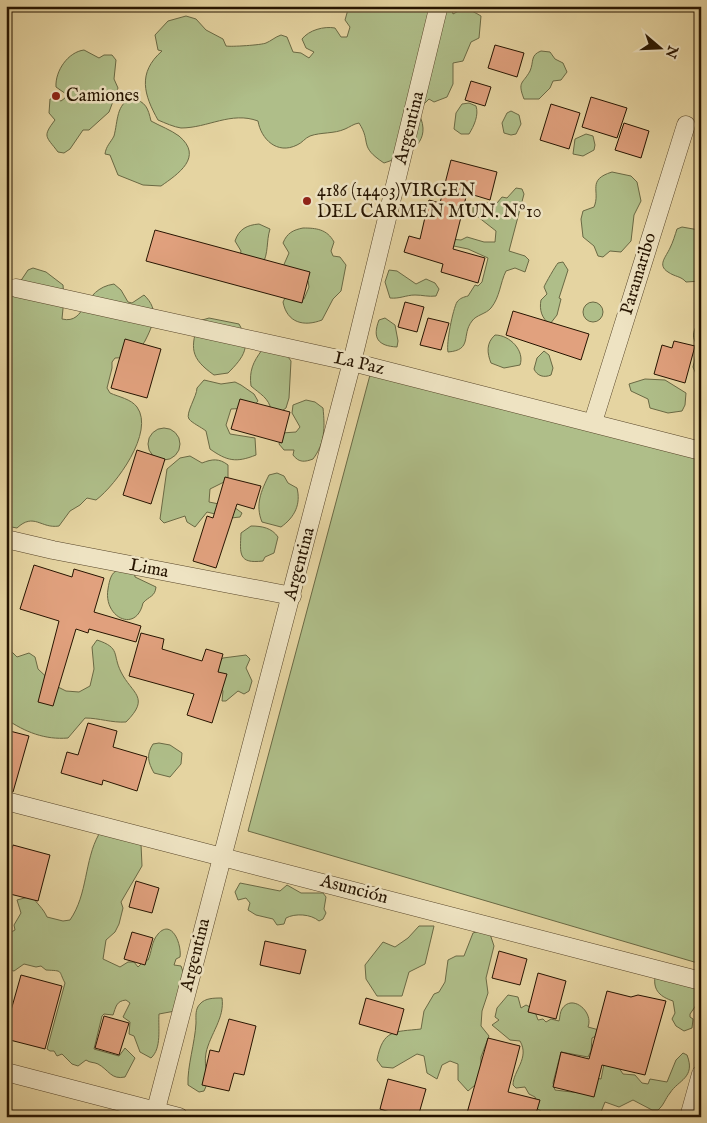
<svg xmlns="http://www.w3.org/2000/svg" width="707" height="1123" viewBox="0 0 707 1123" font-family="'IM FELL English',serif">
  <rect width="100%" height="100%" fill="#e5d4a1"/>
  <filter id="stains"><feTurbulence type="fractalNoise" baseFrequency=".004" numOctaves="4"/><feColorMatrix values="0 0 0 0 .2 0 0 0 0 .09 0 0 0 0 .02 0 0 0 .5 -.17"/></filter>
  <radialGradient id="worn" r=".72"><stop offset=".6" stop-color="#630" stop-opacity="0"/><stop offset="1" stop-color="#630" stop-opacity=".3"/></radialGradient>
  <!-- green -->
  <g fill="#afbe89" stroke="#6a6944">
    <path d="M349 6H451L453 14C465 7 469 9 481 16L479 38 471 42 463 61 453 63V84L447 97 434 102 429 99 419 109C419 116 423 122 423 128 424 149 399 158 384 163 358 146 372 143 359 123 353 124 350 127 345 129 334 134 321 132 310 136 305 138 302 143 297 145 277 155 261 139 258 121 231 111 208 128 181 128 174 127 165 123 158 120 144 95 137 73 162 51L158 50 155 35 168 21 186 16 196 19 206 30 223 39 226 46C231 47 262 45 266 43 271 41 275 37 281 35L287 37 293 52 301 53 309 58 314 52 306 48 302 39C309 30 324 26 335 28L341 37H347L350 27 345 20Z"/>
    <path d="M84 50 99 58 104 55H112L116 60 114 79 118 88 109 112 89 130H83L70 149 64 153 58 152C46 136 42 137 55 120L49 113 50 99 54 98 61 101 65 98 66 94 56 87C55 71 68 52 84 50Z"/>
    <path d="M541 51 550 52 555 59 563 63 567 72 561 80 553 81 550 88 539 99H524C517 81 523 84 530 71 534 62 530 55 541 51Z"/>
    <path d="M132 98C146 102 148 108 151 121 160 126 171 130 179 136 204 157 178 174 161 186L143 185 118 175 110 155 105 154C106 146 111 142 114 136 118 121 116 104 132 98Z"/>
    <path d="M469 103 476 106C479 115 474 126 469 134H461L454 129 456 113 462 104Z"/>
    <path d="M511 111 519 115 521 124 516 134 511 135 504 133 502 123 507 113Z"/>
    <path d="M586 134 593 136 595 145 594 150 583 156 573 154 575 139Z"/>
    <path d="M612 172 631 176 637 182 641 201 634 215 631 241 621 252 610 251 603 257 598 256 594 246 583 237 581 219 583 211 594 207C601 191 586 180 612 172Z"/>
    <path d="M516 188 522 189 524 194 509 251 525 256 529 260 525 272 515 268 506 271C500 283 500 297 491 308 486 314 476 315 472 321 461 335 473 350 448 352 446 343 453 309 457 302 460 298 464 297 468 296L475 285 478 286 482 282 488 258 468 249 449 245 450 239 461 240 467 237 484 242H495L496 231 473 213V203H497L502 197 507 198Z"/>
    <path d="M259 224 270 229C266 242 269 253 262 265L240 256 241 251 235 241C239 229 247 225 259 224Z"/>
    <path d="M682 227 699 230 701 281 686 282C681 276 675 277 668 272 657 265 666 257 670 248 673 242 675 235 677 229Z"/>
    <path d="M303 228C316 228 327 229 334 242L331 251 333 256 340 257 346 265 341 291 333 299 322 320C304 327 287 323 283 302L285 298 304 299 309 287 308 281 282 269 289 253 283 243C287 233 293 230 303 228Z"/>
    <path d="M563 262 568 270 559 298 561 299 557 315 550 324C542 319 539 310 541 300L547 294 544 287C545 284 556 265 558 263Z"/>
    <path d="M33 268 46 272 63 285 64 298 62 319C87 325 81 289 114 284L121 290 128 302 132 303 144 295C160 310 153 325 145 341 142 345 141 352 137 354 129 361 124 357 115 358L112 362V368L107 388 110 393C119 397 131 399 137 407 155 432 116 485 96 500L87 498 80 505 70 511 59 526C41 529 34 512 17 528L6 526V282H20L28 270Z"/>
    <path d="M389 270 397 271 416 284 426 279 435 283 439 289 436 296C428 297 423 295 415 295 406 295 400 299 390 298L385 282Z"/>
    <circle cx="593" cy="312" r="10"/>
    <path d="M209 318 239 324C252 346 244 357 228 373L214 375C190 358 190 348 199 321Z"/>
    <path d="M385 318 395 325 398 341 397 347C378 346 372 338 379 320Z"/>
    <path d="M701 320V374H696L693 367 698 345C690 338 694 327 701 320Z"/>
    <path d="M495 335C510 335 525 351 520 365L504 368 491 363C487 353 486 343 495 335Z"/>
    <path d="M262 350 286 354 291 361 289 398 286 408 279 413 271 410C269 398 260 394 251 386 249 371 253 362 262 350Z"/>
    <path d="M544 351 549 355 553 368 551 375C544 378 537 376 534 369L537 358Z"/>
    <path d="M370 375 701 459V964L248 831Z"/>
    <path d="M645 379 665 380 686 393 685 405 682 411 668 413 650 408 648 399 631 391 629 384Z"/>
    <path d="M204 380 221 384 235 382 241 385 254 394 258 401C251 411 241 408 231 409L226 425 230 434 255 438 256 455C236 463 227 461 210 449L206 431C201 427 192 423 189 419 185 414 197 396 197 388Z"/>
    <path d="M306 400 315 402 323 408C325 428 325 443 313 459 305 462 299 463 293 455L294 450H284L279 444 282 433 296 432 300 427 292 413 293 405Z"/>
    <circle cx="164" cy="444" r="16"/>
    <path d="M190 456 202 463C212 459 219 458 228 465V480L210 489 209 502 234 507 242 513 240 517 231 518 207 512 195 527 187 522 185 516 164 523 160 519 167 469 180 458Z"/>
    <path d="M277 473 284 476 288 483 297 488C301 504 295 517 281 527L262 522C255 505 261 491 269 475Z"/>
    <path d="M251 526C262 526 272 528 278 537L274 553 265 557 263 561C238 564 240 554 241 533Z"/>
    <path d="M134 567 135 577 156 587C155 597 149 596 143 603 136 634 103 617 108 589 111 570 115 569 134 567Z"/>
    <path d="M97 640C121 648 112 654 121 672 132 694 151 697 126 722 112 723 99 718 85 718L68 738C45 740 25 732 6 719V652L11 651 17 657 29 653 35 657 38 669 56 686 66 691 79 692 90 686 94 669 92 647Z"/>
    <path d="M246 655 250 659 246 668 252 681 249 691 244 694 238 691 226 701H222L223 691 219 685 217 662 223 658Z"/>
    <path d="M159 743 170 745 182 753 181 764 170 777 154 773C148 762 146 755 153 744Z"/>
    <path d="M99 834 141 844 142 866 121 902 123 908 119 924 115 932 106 940 103 959 120 967 128 962H134L138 967 145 960H148C152 952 151 942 158 934 172 918 182 945 180 957L176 959 174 965 181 966 185 977 175 1011 159 1014C158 1028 162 1048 151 1058L140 1052 134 1036 129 1034 130 1022 123 1017 130 1003 126 1000C116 1001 116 1007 113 1015L104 1014 102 1016 94 1049 119 1056 125 1048 135 1058 125 1077C111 1080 109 1070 98 1064 94 1062 90 1063 86 1060L78 1066 72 1064 62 1054 57 1056 54 1051H50L47 1049 65 983C58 970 64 971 46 970L41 966 36 967 24 964 14 971 6 969V935L15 930 14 925 21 913 17 900 32 896C37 904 43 908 47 917L63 921 70 920C88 894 84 861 99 834Z"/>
    <path d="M240 883 280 891 287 885 301 893H323L326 897 324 909 326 913 323 919 319 921C311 914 295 913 286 918L284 924 277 925 273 919 256 915 248 910 250 903 246 898 238 900 235 892Z"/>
    <path d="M419 926H434L425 964 409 972 402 996H377L366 979 365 965 383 942 395 947 408 938Z"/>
    <path d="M482 930 490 934 494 946 486 978 488 993 482 1011 481 1026 489 1036 481 1057V1080L468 1091 458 1080V1064L450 1061 442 1065 437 1079 427 1073 424 1056 417 1054 393 1068 382 1067 377 1060C383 1029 394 1032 421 1029L424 1011 434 994 439 992 445 982 448 960 456 956H464L473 933Z"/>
    <path d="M655 977 701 982V998L690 1014V1017L693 1019 692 1028 684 1031 676 1026 672 1019 675 1013 673 1001C661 997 653 991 655 977Z"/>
    <path d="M508 995 518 997 521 1008 526 1005 534 1009 538 1020 543 1019 546 1022 551 1019 559 1021C560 1017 560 1012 562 1009 572 993 594 1012 588 1027L599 1030 596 1036 592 1038 591 1051 588 1057 561 1052 553 1083 555 1090 580 1093 596 1078 601 1079 604 1064 617 1065 623 1074 635 1075 642 1083 648 1084 650 1079 667 1082 676 1060 683 1053 687 1055C696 1078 678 1080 670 1093 665 1099 664 1105 658 1110H652L633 1100 619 1107 605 1102 599 1117 548 1116 535 1107 537 1102 535 1097 529 1094 525 1087 516 1088 513 1085C513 1071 530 1058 520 1041L510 1040 492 1025 499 1020 495 1017 497 1008Z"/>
    <path d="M222 998C225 1018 210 1034 206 1053 203 1067 211 1079 204 1091L199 1092 188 1085C187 1067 195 1043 196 1023 196 1016 195 1009 200 1004 205 998 214 998 222 998Z"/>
  </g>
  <!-- building -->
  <g fill="#e1a17e" stroke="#261400">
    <path d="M495 45 524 53 517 77 488 68Z"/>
    <path d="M471 81 491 87 485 106 465 100Z"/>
    <path d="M591 97 627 108 617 138 582 127Z"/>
    <path d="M551 104 580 113 569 149 540 140Z"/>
    <path d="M624 123 649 131 641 158 615 150Z"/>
    <path d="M451 160 497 172 490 200 467 193 453 249 485 258 478 283 441 272 443 264 404 252 409 236 420 239 429 200 440 203Z"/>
    <path d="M155 230 310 272 302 303 146 261Z"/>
    <path d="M405 302 424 307 417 332 398 327Z"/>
    <path d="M513 311 589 334 581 360 506 335Z"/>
    <path d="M428 318 449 323 441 350 420 345Z"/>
    <path d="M125 339 161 349 147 398 111 388Z"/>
    <path d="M674 341 695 346 685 383 654 374 662 345 672 348Z"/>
    <path d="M240 399 290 412 282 443 231 429Z"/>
    <path d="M137 450 165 459 151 504 123 495Z"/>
    <path d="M225 477 261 486 254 509 237 504 216 568 193 561 207 516 213 518Z"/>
    <path d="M34 565 72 577 74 569 104 578 94 612 141 626 136 642 89 629 88 633 76 629 53 706 38 702 59 621 20 609Z"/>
    <path d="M141 633 164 639 162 649 202 661 206 649 223 654 218 672 227 674 212 723 187 715 194 694 129 676Z"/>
    <path d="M88 723 117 731 113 747 147 757 137 791 103 780 102 785 61 773 67 752 78 755Z"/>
    <path d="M6 730 29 736 13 792 6 791Z"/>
    <path d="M13 845 50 855 38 901 6 893V870Z"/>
    <path d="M136 881 159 888 152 913 129 907Z"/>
    <path d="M132 932 153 938 145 965 124 959Z"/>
    <path d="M265 941 306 950 300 974 260 965Z"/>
    <path d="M499 951 527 959 520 985 492 978Z"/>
    <path d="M538 973 566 981 556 1019 528 1012Z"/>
    <path d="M21 975 62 986 45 1049 6 1039V1028Z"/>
    <path d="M607 991 631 997 638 995 666 1001 645 1075 602 1065 594 1097 553 1087 561 1052 589 1059Z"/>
    <path d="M366 998 404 1009 397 1035 359 1024Z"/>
    <path d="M104 1016 129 1023 119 1055 95 1048Z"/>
    <path d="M229 1019 256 1026 244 1075 234 1073 229 1091 202 1085 210 1050 219 1052Z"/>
    <path d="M488 1038 520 1046 508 1092 540 1100 535 1117H480L467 1113Z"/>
    <path d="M388 1079 426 1089 418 1117H406L380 1109Z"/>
  </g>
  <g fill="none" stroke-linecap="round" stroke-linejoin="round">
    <defs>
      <g id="street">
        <path d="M16 288 352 362 701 451"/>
        <path d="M593 422 686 125"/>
        <path d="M6 539 53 550 292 596"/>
        <path d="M6 801 701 981"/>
        <path d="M6 1072 179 1117"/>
        <path d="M154 1117 352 362 438 9"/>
        <path d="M689 1117 701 1074"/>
      </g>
    </defs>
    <!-- street casing -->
    <use href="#street" stroke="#564428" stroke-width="19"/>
    <!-- street -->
    <use href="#street" stroke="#eee3c2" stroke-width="18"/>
  </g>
  <!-- markers -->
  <g fill="#8f2418" stroke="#eee3c2" stroke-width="2">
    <circle cx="56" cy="96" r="5"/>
    <circle cx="307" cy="201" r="5"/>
  </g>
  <g text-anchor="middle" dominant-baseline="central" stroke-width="5" stroke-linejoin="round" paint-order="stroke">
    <!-- poi labels -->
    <g font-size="18" fill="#261400" stroke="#eee3c2" text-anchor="start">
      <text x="66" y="96">Camiones</text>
      <text x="317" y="191">4186 (14403)VIRGEN<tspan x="317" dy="21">DEL CARMEN MUN. Nº10</tspan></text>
    </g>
    <!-- street labels -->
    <g font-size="18" fill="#261400" stroke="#eee3c2">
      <text transform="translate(410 128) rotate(-76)">Argentina</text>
      <text transform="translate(639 274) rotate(-73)">Paramaribo</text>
      <text transform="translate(359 364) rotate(13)">La Paz</text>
      <text transform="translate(300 564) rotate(-75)">Argentina</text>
      <text transform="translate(149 569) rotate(11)">Lima</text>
      <text transform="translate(354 890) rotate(15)">Asunción</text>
      <text transform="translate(196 955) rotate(-76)">Argentina</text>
    </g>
  </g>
  <!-- margin -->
  <rect width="707" height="1123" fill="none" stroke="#e5d4a1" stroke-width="25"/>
  <rect x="8" y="8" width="692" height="1108" fill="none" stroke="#261400" stroke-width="2.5"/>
  <rect x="12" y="12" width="682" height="1098" fill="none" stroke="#261400"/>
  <!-- north arrow -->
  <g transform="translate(660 48) rotate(109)" stroke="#eee3c2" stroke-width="4" paint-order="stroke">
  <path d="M0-4L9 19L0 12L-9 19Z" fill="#261400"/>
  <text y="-8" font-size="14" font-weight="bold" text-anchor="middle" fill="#261400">N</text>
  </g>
  <rect width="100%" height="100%" filter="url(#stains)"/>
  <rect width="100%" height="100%" fill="url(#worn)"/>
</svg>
